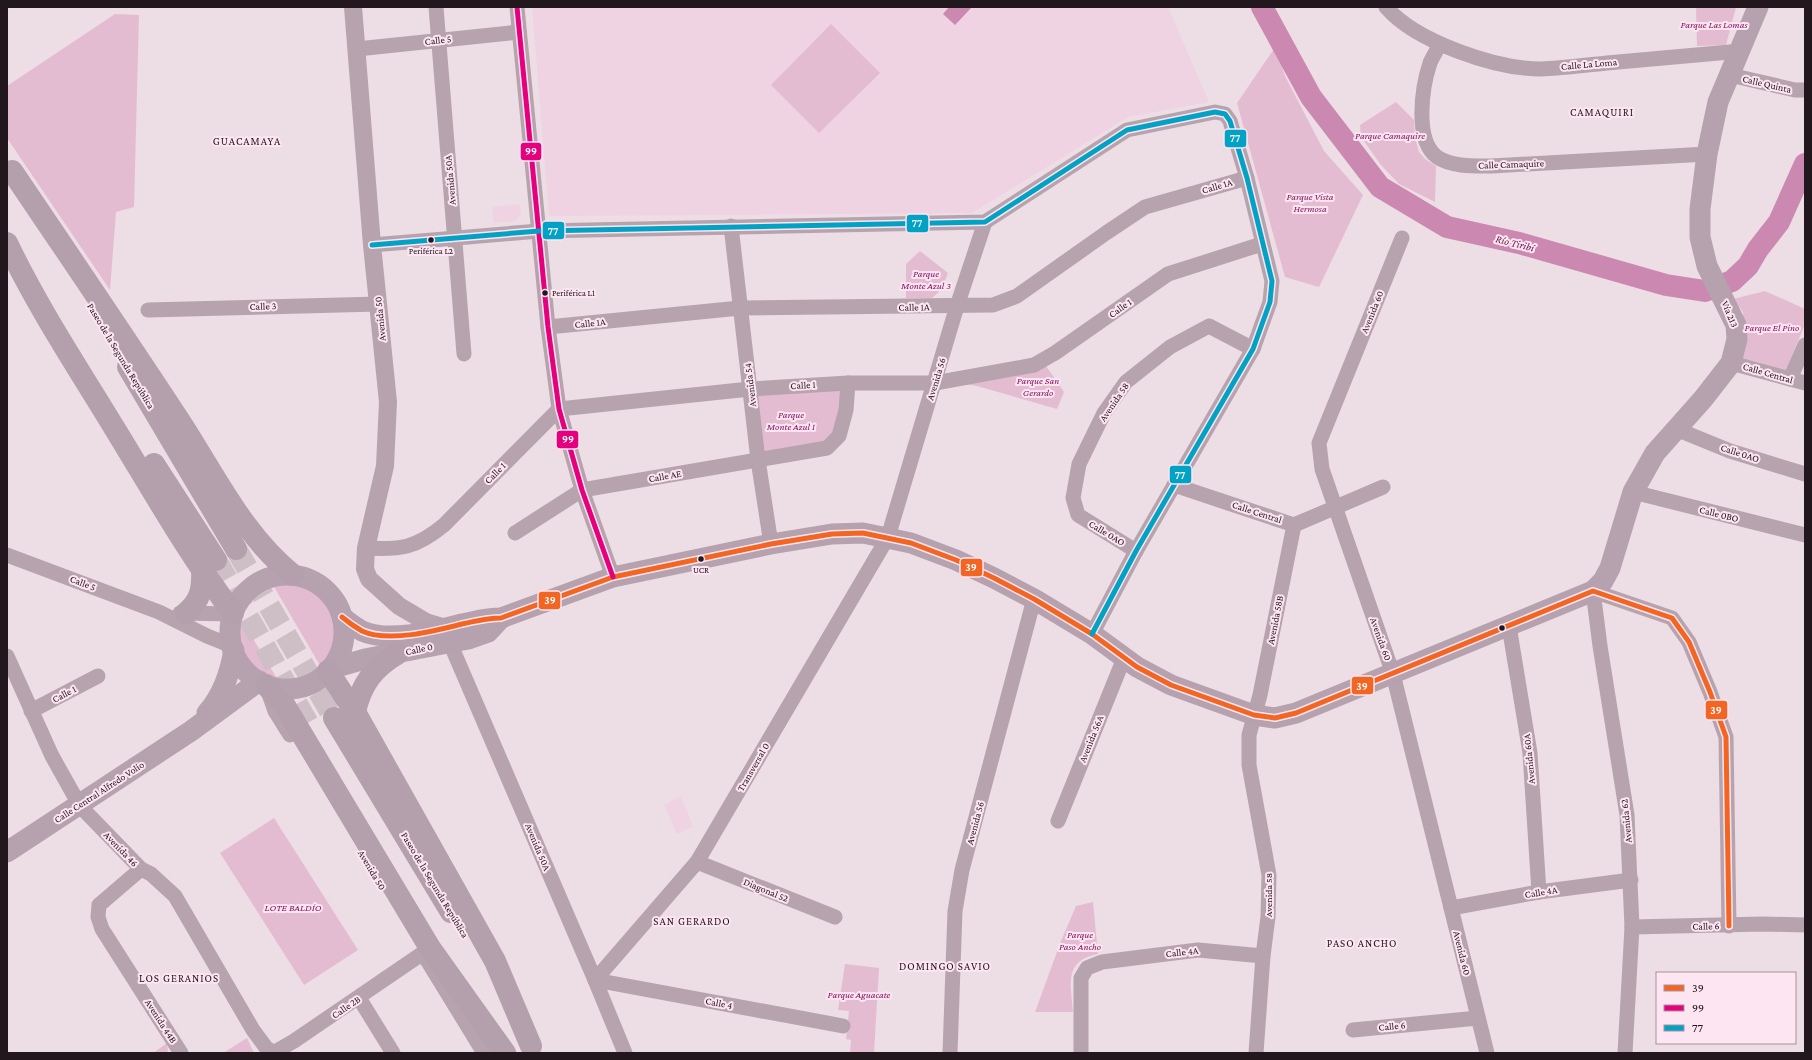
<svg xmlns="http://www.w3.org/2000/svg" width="1812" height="1060" viewBox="0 0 1812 1060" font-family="'Crimson Pro',serif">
  <rect width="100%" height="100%" fill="#eddde5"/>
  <!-- built -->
  <g fill="#efd3e2">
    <path d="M532 7H1168L1209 102 1128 117 972 213 549 216Z"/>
    <path d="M520 204 521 215 515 221 494 223 492 207Z"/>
    <path d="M681 796 693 826 677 834 664 805Z"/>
  </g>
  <!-- green -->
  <g fill="#e4bcd2">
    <path d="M1696 7H1736L1726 45 1697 46Z"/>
    <path d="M115 14 139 15 134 207 116 212 110 290 7 138V86Z"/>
    <path d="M831 24 880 73 819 133 771 85Z"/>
    <path d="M1276 46 1285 76 1324 151 1363 195 1319 287 1285 277 1237 103Z"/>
    <path d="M1396 102 1414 120 1415 138 1419 152 1425 159 1436 166 1435 202 1399 184 1381 165 1361 137 1360 125Z"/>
    <path d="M920 251 948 273 942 289 932 298H906V264Z"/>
    <path d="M1765 291 1805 309V324L1786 371 1738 358 1743 325V312L1733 299Z"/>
    <path d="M1044 363 1064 392 1057 409 977 386 964 384Z"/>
    <path d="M843 388 839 417 829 443 764 454 757 391Z"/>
    <path d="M288 582C336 585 355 635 322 669L273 585Z"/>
    <path d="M240 617 278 680C246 672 234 648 240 617Z"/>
    <path d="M274 818 358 950 304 985 220 853Z"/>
    <path d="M1093 902 1098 954C1063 961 1071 984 1073 1012H1035L1061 941 1076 906Z"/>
    <path d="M845 964 879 968 874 1053H850L851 1040 846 1039 849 1011 838 1010Z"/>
    <path d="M247 1038 254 1053H223Z"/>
    <path d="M167 1043 168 1053H153Z"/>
  </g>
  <!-- water -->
  <path fill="#cb88b0" d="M949 7H972L955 25 943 14Z"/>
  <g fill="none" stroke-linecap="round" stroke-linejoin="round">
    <!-- river -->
    <path stroke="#cb88b0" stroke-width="22" d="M1262 7 1311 97 1380 187 1447 227 1519 243 1666 285 1705 291 1732 281 1748 266 1758 249 1779 222 1805 164"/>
    <!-- trunk-tunnel -->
    <g stroke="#cebfc7" stroke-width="22" stroke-dasharray="22 11" stroke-linecap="butt">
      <path d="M236 549 334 718"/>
      <path d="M216 560 311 729"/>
    </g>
    <!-- minor -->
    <g stroke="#b6a3ae" stroke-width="15">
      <path d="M436 7 464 354"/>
      <path d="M517 7 548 327 559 409 582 490 613 577"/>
      <path d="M1386 7C1416 42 1496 69 1541 69 1563 68 1585 65 1607 63 1652 59 1696 55 1741 51"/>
      <path d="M1440 44C1437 50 1433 56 1430 63 1422 87 1414 140 1437 157 1452 167 1474 166 1492 166L1707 154"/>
      <path d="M357 49 519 32"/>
      <path d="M1730 75 1795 90H1805"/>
      <path d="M731 226 758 460 771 544"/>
      <path d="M1402 238 1319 443 1322 469 1393 674 1487 1053"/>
      <path d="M372 245 539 231 985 222 1127 130 1215 112 1225 114 1230 121 1247 178 1272 281 1270 302 1253 349 1136 551 1092 634"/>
      <path d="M148 310 379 304"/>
      <path d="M548 327 740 308 993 305 1017 296 1106 233 1145 207 1247 178"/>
      <path d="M1731 363 1805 383"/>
      <path d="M1790 379 1805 345"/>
      <path d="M1676 429 1730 451 1805 474"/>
      <path d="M1174 485 1294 525 1383 487"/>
      <path d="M1633 492 1805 535"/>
      <path d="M515 533 582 490 827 448 839 436 846 410 848 383"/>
      <path d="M366 548C401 550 416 548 444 525L559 409 750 389 848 383H935L1034 365 1055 353 1168 274 1262 244"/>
      <path d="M1136 551 1078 515 1073 498 1079 464 1104 413 1126 382 1170 347 1209 326 1253 349"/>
      <path d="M7 555 159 612 207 636 232 646"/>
      <path d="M180 613 233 614"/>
      <path d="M1509 626 1530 753 1539 892"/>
      <path d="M450 643 595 980 625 1053"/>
      <path d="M7 656 52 756 80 806 141 869 151 874 175 896 253 1030 267 1049 275 1052 294 1041 423 953"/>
      <path d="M269 694 275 711 290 735"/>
      <path d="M31 711 98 676"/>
      <path d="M1058 821 1124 658"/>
      <path d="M697 862 835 917"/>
      <path d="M141 869 99 905 98 917 102 929 181 1053"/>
      <path d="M1451 908 1539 892 1631 880"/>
      <path d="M1632 927 1763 924 1805 925"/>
      <path d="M427 960 484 1053"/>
      <path d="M595 980 697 862 888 537 957 306 985 222"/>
      <path d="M595 980 843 1026"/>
      <path d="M359 998 393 1053"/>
      <path d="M1353 1030 1478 1018"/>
      <path d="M950 1053 955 911 962 870 1034 599"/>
      <path d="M1081 1053V978L1087 968 1102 962 1198 950 1263 956"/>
      <path d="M1256 1053 1263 956 1268 917 1269 875 1249 765V735L1260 695 1294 525"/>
      <path d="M1625 1053 1632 927 1627 815 1600 646 1593 591 1672 618 1689 642 1710 692 1726 737 1729 926"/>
    </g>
    <!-- tertiary -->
    <path stroke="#b6a3ae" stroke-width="18" d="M353 7 372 245 388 402 385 466 366 548 365 569 369 579 399 606 426 622 446 628"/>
    <!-- secondary -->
    <g stroke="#b6a1ae" stroke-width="21">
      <circle cx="287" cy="632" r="57"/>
      <path d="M342 617C348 622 355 627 362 631 388 643 435 631 462 624 477 621 486 618 501 618L613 577 771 544 832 534 863 533 911 543 956 560 994 578 1034 599 1092 634 1137 667 1171 685 1254 715 1275 718 1296 713 1593 591 1603 581 1610 568 1633 492 1655 453 1703 399 1731 363 1737 339 1736 325 1707 266 1700 237V209L1707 154 1718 102 1758 7"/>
      <path d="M330 669 365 659 468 639 488 632 501 618"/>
      <path d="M207 713C223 695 230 674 234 650"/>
      <path d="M7 852 191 731 259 681"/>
    </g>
    <!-- trunk -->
    <g stroke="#b4a0ac" stroke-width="22">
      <path d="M12 171C68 254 124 336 179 420 214 473 242 534 293 575"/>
      <path d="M7 243C38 308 78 368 115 429 153 491 189 555 233 613"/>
      <path d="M128 367 236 549"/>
      <path d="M154 464 216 560"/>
      <path d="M186 613C201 600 203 588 202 569"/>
      <path d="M328 671 355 712 495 961 531 1046"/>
      <path d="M266 685 285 706 430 948 505 1053"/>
      <path d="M355 712C361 685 373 668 397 654"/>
      <path d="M334 718 451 912"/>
    </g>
    <defs>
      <path id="bus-1" d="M342 617C348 622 355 627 362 631 388 643 435 631 462 624 477 621 486 618 501 618L613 577 771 544 832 534 863 533 911 543 956 560 994 578 1034 599 1092 634 1137 667 1171 685 1254 715 1275 718 1296 713 1593 591 1672 618 1689 642 1710 692 1726 737 1729 926"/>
      <path id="bus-2" d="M517 7 548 327 559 409 582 490 613 577"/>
      <path id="bus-3" d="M372 245 539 231 985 222 1127 130 1215 112 1225 114 1230 121 1247 178 1272 281 1270 302 1253 349 1136 551 1092 634"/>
    </defs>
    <!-- bus-1 casing -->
    <use href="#bus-1" stroke="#fde5f2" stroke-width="8"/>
    <!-- bus-2 casing -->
    <use href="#bus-2" stroke="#fde5f2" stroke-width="8"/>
    <!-- bus-3 casing -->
    <use href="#bus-3" stroke="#fde5f2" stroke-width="8"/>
    <!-- bus-1 -->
    <use href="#bus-1" stroke="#f26522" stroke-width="5"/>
    <!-- bus-2 -->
    <use href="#bus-2" stroke="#e5007d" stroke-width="5"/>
    <!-- bus-3 -->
    <use href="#bus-3" stroke="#02a2c5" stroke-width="5"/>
  </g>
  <!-- markers -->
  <g fill="#21171c" stroke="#fde5f2" stroke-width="1.5">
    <circle cx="431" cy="240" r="3.5"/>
    <circle cx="545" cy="293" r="3.5"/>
    <circle cx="701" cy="559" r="3.5"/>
    <circle cx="1502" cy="628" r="3.5"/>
  </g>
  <g text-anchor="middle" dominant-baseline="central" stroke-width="4" stroke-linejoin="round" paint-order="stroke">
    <!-- bus labels -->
    <g font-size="9" fill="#21171c" stroke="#fde5f2">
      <text x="431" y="251">Periférica L2</text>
      <text x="552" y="293" text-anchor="start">Periférica L1</text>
      <text x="701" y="570">UCR</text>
    </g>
    <!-- park labels -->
    <g font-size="10" font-style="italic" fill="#7f125d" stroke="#fde5f2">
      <text x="1714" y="24">Parque Las Lomas</text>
      <text x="1390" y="135">Parque Camaquire</text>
      <text x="1310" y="196">Parque Vista<tspan x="1310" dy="12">Hermosa</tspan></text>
      <text x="926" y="273">Parque<tspan x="926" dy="12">Monte Azul 3</tspan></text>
      <text x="1772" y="327">Parque El Pino</text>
      <text x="1038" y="380">Parque San<tspan x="1038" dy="12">Gerardo</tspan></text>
      <text x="791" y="414">Parque<tspan x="791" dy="12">Monte Azul 1</tspan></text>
      <text x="293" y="907">LOTE BALDÍO</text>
      <text x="1080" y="934">Parque<tspan x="1080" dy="12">Paso Ancho</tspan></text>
      <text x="859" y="994">Parque Aguacate</text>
    </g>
    <!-- street labels -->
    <g font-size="10" fill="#21171c" stroke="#fde5f2">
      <text transform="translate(438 40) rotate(-6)">Calle 5</text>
      <text transform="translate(1589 64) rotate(-5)">Calle La Loma</text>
      <text transform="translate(1767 84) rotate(13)">Calle Quinta</text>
      <text transform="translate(1511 164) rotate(-2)">Calle Camaquire</text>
      <text transform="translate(450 180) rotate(-95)">Avenida 50A</text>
      <text transform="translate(1217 186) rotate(-16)">Calle 1A</text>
      <text transform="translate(263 306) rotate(-2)">Calle 3</text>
      <text transform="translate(914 307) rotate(-1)">Calle 1A</text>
      <text transform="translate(1120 308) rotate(-35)">Calle 1</text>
      <text transform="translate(1372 312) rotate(-68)">Avenida 60</text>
      <text transform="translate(1730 314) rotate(68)">Vía 213</text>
      <text transform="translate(380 319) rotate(-96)">Avenida 50</text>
      <text transform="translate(590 323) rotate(-6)">Calle 1A</text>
      <text transform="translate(121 356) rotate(59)">Paseo de la Segunda República</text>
      <text transform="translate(1768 373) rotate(16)">Calle Central</text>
      <text transform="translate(936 379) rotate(-73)">Avenida 56</text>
      <text transform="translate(750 385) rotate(-97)">Avenida 54</text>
      <text transform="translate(803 385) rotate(-3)">Calle 1</text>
      <text transform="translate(1114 402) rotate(-56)">Avenida 58</text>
      <text transform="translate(1740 453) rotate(18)">Calle 0AO</text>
      <text transform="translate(495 473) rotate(-45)">Calle 1</text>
      <text transform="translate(665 476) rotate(-10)">Calle AE</text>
      <text transform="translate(1257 512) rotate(18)">Calle Central</text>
      <text transform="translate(1719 514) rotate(14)">Calle 0BO</text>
      <text transform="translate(1107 533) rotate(31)">Calle 0AO</text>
      <text transform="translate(83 583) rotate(21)">Calle 5</text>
      <text transform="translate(1275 620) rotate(-79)">Avenida 58B</text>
      <text transform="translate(1381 639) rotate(70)">Avenida 60</text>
      <text transform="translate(419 649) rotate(-12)">Calle 0</text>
      <text transform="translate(64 694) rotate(-28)">Calle 1</text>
      <text transform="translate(1091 739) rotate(-68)">Avenida 56A</text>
      <text transform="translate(1529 759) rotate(-96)">Avenida 60A</text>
      <text transform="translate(753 767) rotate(-60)">Transversal 0</text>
      <text transform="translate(99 792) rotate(-33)">Calle Central Alfredo Volio</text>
      <text transform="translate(1626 821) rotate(-96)">Avenida 62</text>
      <text transform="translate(975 823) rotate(-75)">Avenida 56</text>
      <text transform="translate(538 847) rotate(67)">Avenida 50A</text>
      <text transform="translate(121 849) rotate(46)">Avenida 46</text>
      <text transform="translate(372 870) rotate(59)">Avenida 50</text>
      <text transform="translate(435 885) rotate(59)">Paseo de la Segunda República</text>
      <text transform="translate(766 890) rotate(22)">Diagonal 52</text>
      <text transform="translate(1541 892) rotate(-9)">Calle 4A</text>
      <text transform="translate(1268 895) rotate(-90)">Avenida 58</text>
      <text transform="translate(1706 926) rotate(-1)">Calle 6</text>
      <text transform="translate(1182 952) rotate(-6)">Calle 4A</text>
      <text transform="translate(1462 953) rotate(76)">Avenida 60</text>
      <text transform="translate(719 1003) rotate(11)">Calle 4</text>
      <text transform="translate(346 1007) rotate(-34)">Calle 2B</text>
      <text transform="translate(161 1021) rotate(57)">Avenida 44B</text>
      <text transform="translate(1392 1026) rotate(-5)">Calle 6</text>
    </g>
    <!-- neighbourhood labels -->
    <g font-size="11" letter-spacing="1" fill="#21171c" stroke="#fde5f2">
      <text x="1602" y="112">CAMAQUIRI</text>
      <text x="247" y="141">GUACAMAYA</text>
      <text x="692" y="921">SAN GERARDO</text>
      <text x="1362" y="943">PASO ANCHO</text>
      <text x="945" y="966">DOMINGO SAVIO</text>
      <text x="179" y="978">LOS GERANIOS</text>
    </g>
    <!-- water labels -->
    <g font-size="11" font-style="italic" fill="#66154b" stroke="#fde5f2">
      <text transform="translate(1515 243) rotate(14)">Río Tiribí</text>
    </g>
  </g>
  <g stroke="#fde5f2" stroke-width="1.5">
    <rect x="1224" y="129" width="23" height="19" rx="4" fill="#02a2c5"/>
    <rect x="520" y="142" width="22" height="19" rx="4" fill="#e5007d"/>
    <rect x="906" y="214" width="23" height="19" rx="4" fill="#02a2c5"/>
    <rect x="542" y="221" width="23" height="19" rx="4" fill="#02a2c5"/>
    <rect x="556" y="430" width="23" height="19" rx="4" fill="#e5007d"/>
    <rect x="1169" y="465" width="23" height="19" rx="4" fill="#02a2c5"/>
    <rect x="960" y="558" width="23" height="19" rx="4" fill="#f26522"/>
    <rect x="538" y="591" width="23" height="19" rx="4" fill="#f26522"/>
    <rect x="1351" y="676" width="23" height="19" rx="4" fill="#f26522"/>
    <rect x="1705" y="700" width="23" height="20" rx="4" fill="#f26522"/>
  </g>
  <g font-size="11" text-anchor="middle" font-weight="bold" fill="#fff">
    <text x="1235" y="142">77</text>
    <text x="531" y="155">99</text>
    <text x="917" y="227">77</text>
    <text x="553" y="235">77</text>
    <text x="568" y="443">99</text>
    <text x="1180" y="479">77</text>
    <text x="971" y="571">39</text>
    <text x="550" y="604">39</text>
    <text x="1362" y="690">39</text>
    <text x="1716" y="714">39</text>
  </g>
  <!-- border -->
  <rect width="1812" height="1060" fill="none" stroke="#21171c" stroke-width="16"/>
  <!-- legend -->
  <rect x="1656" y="972" width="140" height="72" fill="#fde5f2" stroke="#a5939c"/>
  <rect x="1664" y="985" width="20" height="6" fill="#f26522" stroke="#a5939c"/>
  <text x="1692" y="992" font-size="12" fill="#21171c">39</text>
  <rect x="1664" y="1005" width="20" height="6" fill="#e5007d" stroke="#a5939c"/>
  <text x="1692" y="1012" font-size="12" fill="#21171c">99</text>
  <rect x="1664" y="1025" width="20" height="6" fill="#02a2c5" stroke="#a5939c"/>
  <text x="1692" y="1032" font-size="12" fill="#21171c">77</text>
</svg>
